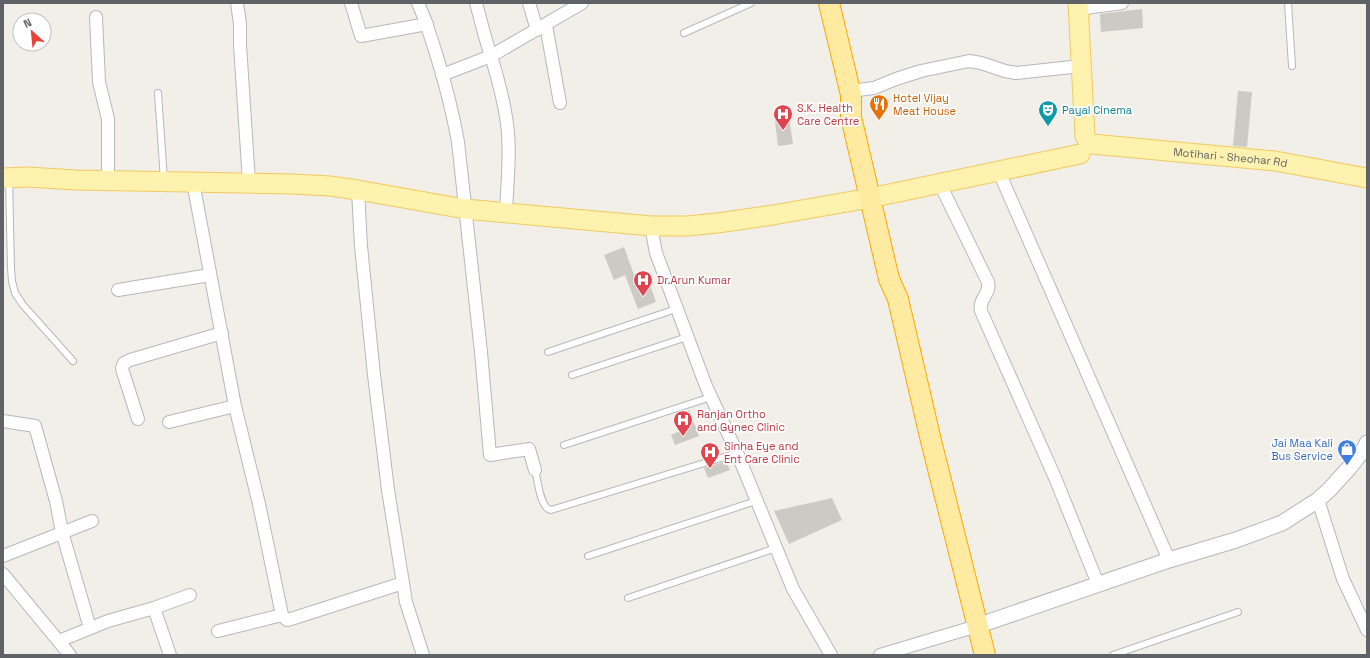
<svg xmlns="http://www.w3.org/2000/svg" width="1370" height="658" viewBox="0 0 1370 658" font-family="'Space Grotesk',sans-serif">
  <rect width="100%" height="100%" fill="#f1efe8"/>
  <!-- building -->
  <g fill="#cccac5">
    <path d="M1142 9 1143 28 1101 32 1100 14Z"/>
    <path d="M1238 91 1252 92 1247 147 1233 146Z"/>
    <path d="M788 111 793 144 778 146 774 113Z"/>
    <path d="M624 247 637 283 648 279 656 302 638 309 625 275 614 280 604 255Z"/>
    <path d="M689 410 699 436 675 445 671 435 680 431 674 415Z"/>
    <path d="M726 461 730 470 708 478 704 468Z"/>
    <path d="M832 498 842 520 789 544 774 511Z"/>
  </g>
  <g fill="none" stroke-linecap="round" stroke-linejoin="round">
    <defs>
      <g id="service">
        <path d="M1288 3 1292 66"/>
        <path d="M684 33 751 3"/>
        <path d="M158 93 164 180"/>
        <path d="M9 179 11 268 12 281 15 293 23 305 73 361"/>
        <path d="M548 352 676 309"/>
        <path d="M572 375 687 337"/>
        <path d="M564 445 711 397"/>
        <path d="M535 470C538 481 540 508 551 510L737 453"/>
        <path d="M588 556 756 501"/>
        <path d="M628 598 776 548"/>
        <path d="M1113 655 1238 612"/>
      </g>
      <g id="minor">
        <path d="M237 3 240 24V45L249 182"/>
        <path d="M351 3 361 36 427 24"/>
        <path d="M418 3C421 11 425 18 427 26 440 64 451 103 458 142L481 352 490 455 529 449 535 470"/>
        <path d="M476 3C481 21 485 39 491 56 498 79 504 100 507 124 511 153 507 184 506 213"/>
        <path d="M529 3 537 30"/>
        <path d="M1078 9 1122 3"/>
        <path d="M96 17 99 82 108 119V180"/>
        <path d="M546 25 560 103"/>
        <path d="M442 75 491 56 582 3"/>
        <path d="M850 91 874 88 896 79 921 71 969 61 981 63 1005 71 1016 73 1081 66"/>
        <path d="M999 172 1169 560"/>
        <path d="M193 182 235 406 259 504 282 615 287 620 291 619 403 583"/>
        <path d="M940 184 988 282C991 295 978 298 981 311L1056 480 1098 584"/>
        <path d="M358 190 361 246 374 375 388 490 406 602 423 655"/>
        <path d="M651 226 656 253 706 386 738 455 793 589 831 655"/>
        <path d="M118 290 210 275"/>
        <path d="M138 419 123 372 122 368 124 363 130 360 222 333"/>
        <path d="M3 421 35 426 56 501 62 532 90 628"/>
        <path d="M169 422 235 406"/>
        <path d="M1318 500 1343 579 1367 630"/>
        <path d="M3 556 92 521"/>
        <path d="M3 574 70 655"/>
        <path d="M154 608 170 655"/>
        <path d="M218 631 282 615"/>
        <path d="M59 641 108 621 154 608 190 595"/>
        <path d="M880 655 977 626"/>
      </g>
      <path id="tertiary" d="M977 626 1169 560 1236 540 1282 523 1318 500 1330 489 1349 468 1365 448 1367 443"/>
      <g id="primary">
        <path d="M1078 3 1085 137"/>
        <path id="s1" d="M1092 144 1275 161 1367 178"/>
        <path d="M3 178 28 177 76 180 292 184 330 186 358 190 465 209 651 226H687L717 223 773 215 870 198 1080 154"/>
      </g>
      <path id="trunk" d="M829 3 851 95V117L889 279 898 299 931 441 985 655"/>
    </defs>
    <!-- service casing -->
    <use href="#service" stroke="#b5b8bc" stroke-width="8"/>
    <!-- minor casing -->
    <use href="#minor" stroke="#b5b8bc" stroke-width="14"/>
    <!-- tertiary casing -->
    <use href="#tertiary" stroke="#b5b8bc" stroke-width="17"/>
    <!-- primary casing -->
    <use href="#primary" stroke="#f2c960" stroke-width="21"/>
    <!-- trunk casing -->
    <use href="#trunk" stroke="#f9ab00" stroke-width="22"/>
    <!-- service -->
    <use href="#service" stroke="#fff" stroke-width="6"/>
    <!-- minor -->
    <use href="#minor" stroke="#fff" stroke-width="12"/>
    <!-- tertiary -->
    <use href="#tertiary" stroke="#fff" stroke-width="15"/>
    <!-- primary -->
    <use href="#primary" stroke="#fff2af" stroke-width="19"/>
    <!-- trunk -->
    <use href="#trunk" stroke="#feeaa1" stroke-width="20"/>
  </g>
  <!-- icons -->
  <defs>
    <symbol id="restaurant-pin" viewBox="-11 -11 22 30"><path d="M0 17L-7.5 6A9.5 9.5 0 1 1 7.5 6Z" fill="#e8710a" stroke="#fff"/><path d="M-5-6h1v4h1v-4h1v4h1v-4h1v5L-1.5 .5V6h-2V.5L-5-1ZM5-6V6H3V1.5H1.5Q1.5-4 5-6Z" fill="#fff"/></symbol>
    <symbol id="theatre-pin" viewBox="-11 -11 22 30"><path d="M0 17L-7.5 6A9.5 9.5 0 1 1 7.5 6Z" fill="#0f9aa8" stroke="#fff"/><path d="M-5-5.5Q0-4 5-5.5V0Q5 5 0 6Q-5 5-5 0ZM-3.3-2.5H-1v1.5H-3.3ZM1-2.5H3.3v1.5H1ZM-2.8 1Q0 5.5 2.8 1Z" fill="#fff"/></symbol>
    <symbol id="hospital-pin" viewBox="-11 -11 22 30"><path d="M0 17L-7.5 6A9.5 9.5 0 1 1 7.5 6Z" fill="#e0444e" stroke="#fff"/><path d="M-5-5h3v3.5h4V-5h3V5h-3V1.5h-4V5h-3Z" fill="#fff"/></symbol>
    <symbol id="shop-pin" viewBox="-11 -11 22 30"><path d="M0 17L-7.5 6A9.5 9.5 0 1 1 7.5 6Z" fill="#3f7fe0" stroke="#fff"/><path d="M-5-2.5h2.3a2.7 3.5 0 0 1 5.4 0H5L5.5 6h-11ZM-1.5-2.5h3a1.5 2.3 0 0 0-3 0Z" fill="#fff"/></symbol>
  </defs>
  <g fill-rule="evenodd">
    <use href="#restaurant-pin" x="868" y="93" width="22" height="30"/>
    <use href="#theatre-pin" x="1037" y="99" width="22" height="30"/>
    <use href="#hospital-pin" x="772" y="103" width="22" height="30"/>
    <use href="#hospital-pin" x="632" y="269" width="22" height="30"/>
    <use href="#hospital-pin" x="672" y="409" width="22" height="30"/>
    <use href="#shop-pin" x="1336" y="438" width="22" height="30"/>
    <use href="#hospital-pin" x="699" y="441" width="22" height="30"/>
  </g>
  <g text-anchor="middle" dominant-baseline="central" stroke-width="3.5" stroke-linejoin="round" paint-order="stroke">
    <!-- food labels -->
    <g font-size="11" fill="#c56008" stroke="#fff" text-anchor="start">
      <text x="893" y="98">Hotel Vijay<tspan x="893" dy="13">Meat House</tspan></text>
    </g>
    <!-- health labels -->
    <g font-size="11" fill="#be3a42" stroke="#fff" text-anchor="start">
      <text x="797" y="108">S.K. Health<tspan x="797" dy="13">Care Centre</tspan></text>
      <text x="657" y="280">Dr.Arun Kumar</text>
      <text x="697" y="414">Ranjan Ortho<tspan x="697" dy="13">and Gynec Clinic</tspan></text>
      <text x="724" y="446">Sinha Eye and<tspan x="724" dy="13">Ent Care Clinic</tspan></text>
    </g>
    <!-- culture labels -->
    <g font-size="11" fill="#0d838f" stroke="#fff" text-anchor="start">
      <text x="1062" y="110">Payal Cinema</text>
    </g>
    <!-- street labels -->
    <g font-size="11" fill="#5f6368" stroke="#fff">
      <text stroke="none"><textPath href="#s1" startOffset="139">Motihari - Sheohar Rd</textPath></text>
    </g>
    <!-- shop labels -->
    <g font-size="11" fill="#366cbe" stroke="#fff" text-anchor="end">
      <text x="1333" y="443">Jai Maa Kali<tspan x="1333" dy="13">Bus Service</tspan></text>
    </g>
  </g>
  <!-- border -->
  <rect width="1370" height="658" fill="none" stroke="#5f6368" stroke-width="8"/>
  <!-- north arrow -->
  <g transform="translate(32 32) rotate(333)"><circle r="19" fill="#ffffff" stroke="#bfc1c3"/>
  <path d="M0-3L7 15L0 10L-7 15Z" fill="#ea4335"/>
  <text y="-6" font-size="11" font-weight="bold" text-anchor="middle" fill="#5f6368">N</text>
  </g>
</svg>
